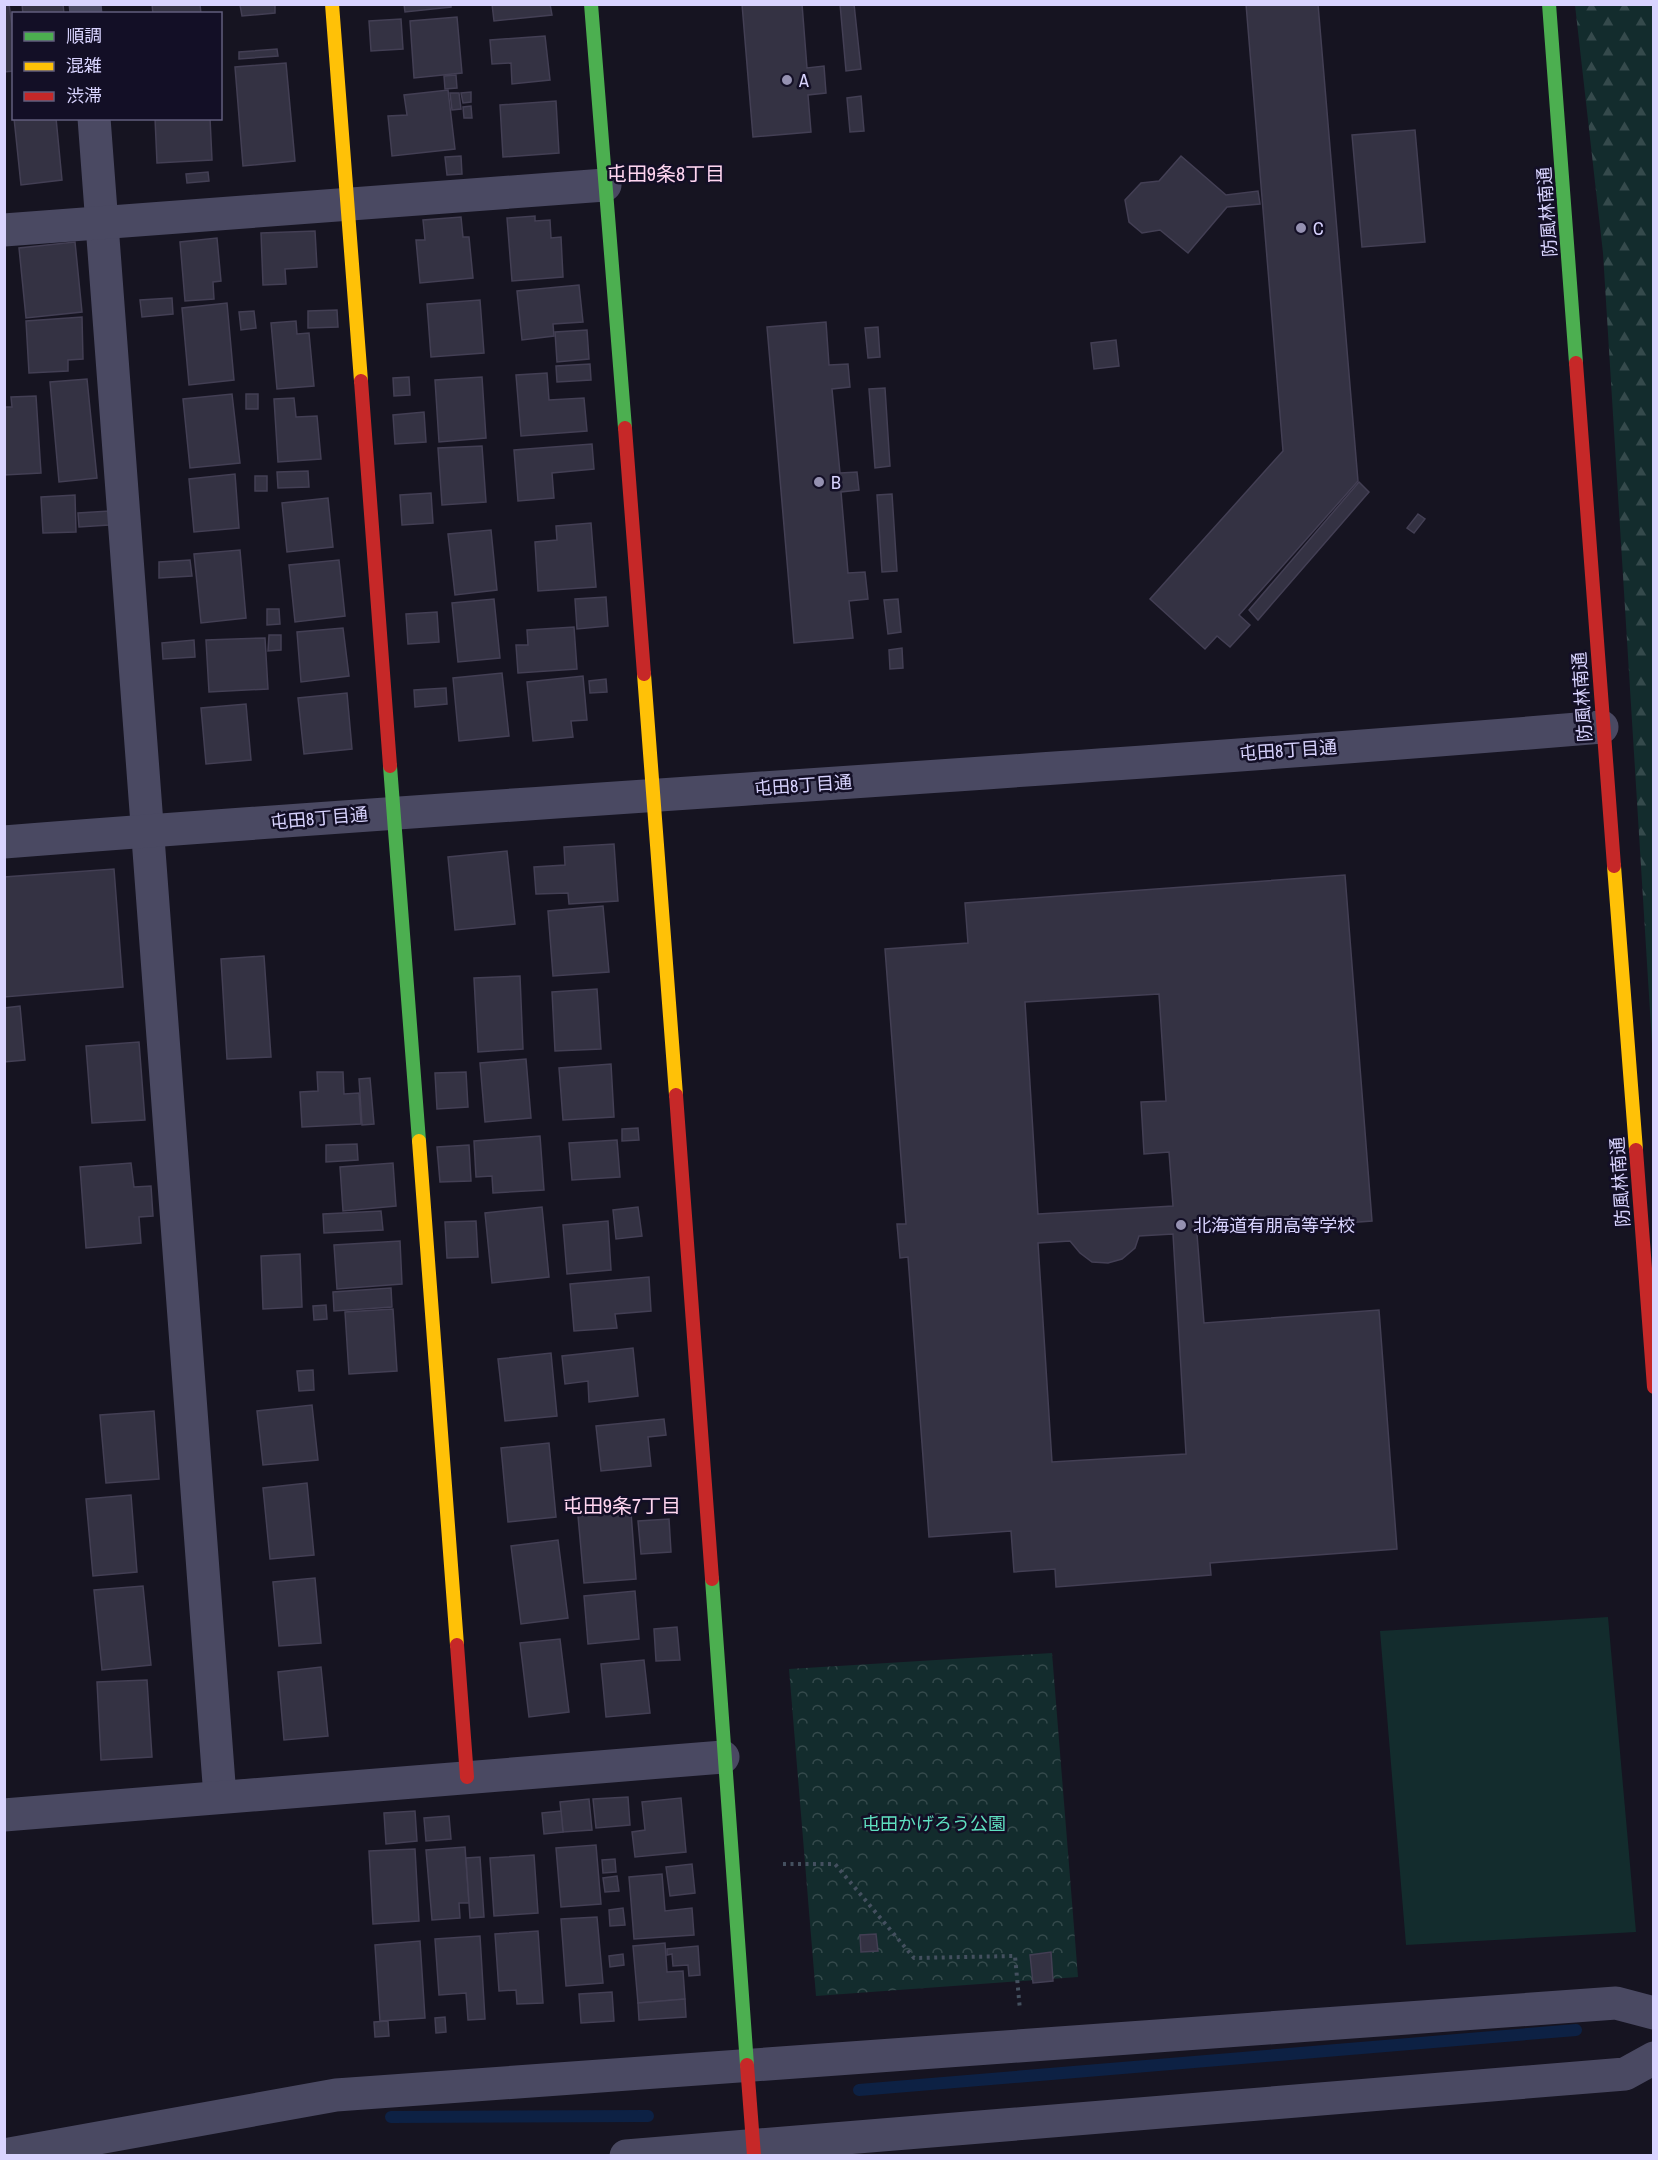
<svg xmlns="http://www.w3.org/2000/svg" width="1658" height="2160" viewBox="0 0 1658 2160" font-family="'Archivo Narrow','Noto Sans JP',sans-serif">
  <defs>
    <pattern id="forest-firs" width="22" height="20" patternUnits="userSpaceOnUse" patternTransform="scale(1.5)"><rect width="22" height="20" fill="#132c2d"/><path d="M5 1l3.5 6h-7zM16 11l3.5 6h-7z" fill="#354a4c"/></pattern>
    <pattern id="park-crowns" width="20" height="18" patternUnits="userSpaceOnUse" patternTransform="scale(1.5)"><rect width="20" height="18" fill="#132c2d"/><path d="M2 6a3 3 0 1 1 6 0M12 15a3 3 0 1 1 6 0" fill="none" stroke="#354a4c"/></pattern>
  </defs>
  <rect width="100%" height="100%" fill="#161421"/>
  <!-- forest -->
  <path fill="url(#forest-firs)" d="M1575 5H1653V1060L1603 253Z"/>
  <!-- park -->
  <path fill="url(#park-crowns)" d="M1052 1653 1078 1977 816 1996 789 1669Z"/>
  <!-- pitch -->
  <path fill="#132c2d" d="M1608 1617 1636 1932 1406 1945 1380 1631Z"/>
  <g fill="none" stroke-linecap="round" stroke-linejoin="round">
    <!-- stream -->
    <g stroke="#0d2144" stroke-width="12">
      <path d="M859 2090 1576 2030"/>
      <path d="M391 2117 648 2116"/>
    </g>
  </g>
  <!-- building -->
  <g fill="#343243" stroke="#433f54" stroke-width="1.5" fill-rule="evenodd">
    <path d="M4 4H9L14 40V71L4 72Z"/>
    <path d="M22 4H63L64 14H23Z"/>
    <path d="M152 4H200L201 14H153Z"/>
    <path d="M275 4V13L242 16 240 5Z"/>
    <path d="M404 4H451V7L405 12Z"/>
    <path d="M492 4H550L552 15 494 21Z"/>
    <path d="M742 4H802L807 68 824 66 826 93 808 95 811 132 753 137Z"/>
    <path d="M840 4H854L861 69 846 71Z"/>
    <path d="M1246 4H1318L1358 481 1239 615 1250 625 1230 647 1217 636 1205 649 1150 599 1283 451Z"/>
    <path d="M457 17 462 73 414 78 410 21Z"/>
    <path d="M401 19 403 49 371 51 369 21Z"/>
    <path d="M545 36 550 80 512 84 511 63 492 64 490 40Z"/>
    <path d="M277 49 278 56 239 59V52Z"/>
    <path d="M286 63 295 161 243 166 235 67Z"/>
    <path d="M456 75 457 88 445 89 444 76Z"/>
    <path d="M448 90 455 149 392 156 388 116 407 115 404 95Z"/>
    <path d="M471 92V102L463 103 461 93Z"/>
    <path d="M450 93H459L461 109 452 110Z"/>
    <path d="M861 96 864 131 850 132 847 98Z"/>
    <path d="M556 101 559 153 503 157 500 105Z"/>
    <path d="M471 106 472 118H464L463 107Z"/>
    <path d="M14 118H56L62 180 21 185Z"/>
    <path d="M155 118H210L212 160 157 163Z"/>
    <path d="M1415 130 1425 242 1362 247 1352 135Z"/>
    <path d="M461 156 462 174 447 175 445 157Z"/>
    <path d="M1181 156 1226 195 1258 191 1260 204 1227 207 1188 253 1160 230 1142 233 1129 222 1125 200 1141 183 1159 181Z"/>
    <path d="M208 172 209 181 187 183 186 174Z"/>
    <path d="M535 216V221L550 220 551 238 561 237 563 277 512 281 507 218Z"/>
    <path d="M461 217 463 237H469L473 278 420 283 416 240H425L423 220Z"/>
    <path d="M315 231 317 267 285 269 286 284 263 285 261 233Z"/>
    <path d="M217 238 221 281 213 282 214 299 185 301 180 242Z"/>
    <path d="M75 242 82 312 26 318 19 248Z"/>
    <path d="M579 285 583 322 553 324 554 336 522 340 517 291Z"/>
    <path d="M172 298 173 314 142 317 140 300Z"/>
    <path d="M480 300 484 353 431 357 427 304Z"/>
    <path d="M227 303 234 380 189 385 182 308Z"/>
    <path d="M337 310 338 327 308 328V311Z"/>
    <path d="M254 311 256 328 241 330 239 312Z"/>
    <path d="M82 317 83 359 68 360V371L29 373 26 321Z"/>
    <path d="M296 321 297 334 309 333 314 386 277 389 271 323Z"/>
    <path d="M826 322 829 365 848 364 850 387 832 389 840 473 857 472 859 490 841 492 848 573 865 572 868 599 849 601 853 638 794 643 767 327Z"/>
    <path d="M878 327 880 357 868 358 865 328Z"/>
    <path d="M587 330 589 359 557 362 555 332Z"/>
    <path d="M1116 340 1119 366 1094 369 1091 343Z"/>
    <path d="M590 364 591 380 557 382 556 366Z"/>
    <path d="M547 373 549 400 584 398 587 431 521 436 516 375Z"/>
    <path d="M409 377 410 395 394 396 393 378Z"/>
    <path d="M482 377 486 438 439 442 435 380Z"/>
    <path d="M87 379 97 478 59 482 50 382Z"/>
    <path d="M885 388 890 466 875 468 869 389Z"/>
    <path d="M232 394 240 463 190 468 183 399Z"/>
    <rect x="246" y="394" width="12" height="15"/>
    <path d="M36 396 41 473 4 475V407H12L11 397Z"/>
    <path d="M294 398 296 417 317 416 321 459 278 462 274 399Z"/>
    <path d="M424 412 426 442 395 444 393 415Z"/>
    <path d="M592 444 594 469 552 473 554 498 518 501 514 450Z"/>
    <path d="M482 446 486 502 442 505 438 448Z"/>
    <path d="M308 471 309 487 278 488 277 472Z"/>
    <path d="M235 474 239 528 194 532 189 479Z"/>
    <rect x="255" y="476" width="12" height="15"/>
    <path d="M1359 482 1369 492 1258 620 1249 610Z"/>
    <path d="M431 493 433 523 402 525 400 495Z"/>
    <path d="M892 494 897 571 882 572 877 495Z"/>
    <path d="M75 495 76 532 43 533 41 497Z"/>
    <path d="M328 498 333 547 287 552 282 503Z"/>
    <path d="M109 511V525L79 527 78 513Z"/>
    <path d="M1418 514 1425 519 1414 533 1407 528Z"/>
    <path d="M591 523 596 587 538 591 535 542 557 540 556 526Z"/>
    <path d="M491 530 497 590 455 595 448 534Z"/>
    <path d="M240 550 246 618 201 623 194 554Z"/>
    <path d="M190 560 192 576 159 578V562Z"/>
    <path d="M339 560 345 616 295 622 289 565Z"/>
    <path d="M606 597 608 626 577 629 575 599Z"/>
    <path d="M494 599 500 658 458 662 452 603Z"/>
    <path d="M898 599 901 632 888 634 884 600Z"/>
    <path d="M267 609H279L280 624 267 625Z"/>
    <path d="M437 612 439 642 408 644 406 614Z"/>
    <path d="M574 627 577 669 518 673 516 645H528L527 630Z"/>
    <path d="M343 628 349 676 301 682 297 632Z"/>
    <path d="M269 635H281V650L268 651Z"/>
    <path d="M265 638 268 689 209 692 206 640Z"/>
    <path d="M194 640 195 657 163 659 162 643Z"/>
    <path d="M902 648 903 668 890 669 889 650Z"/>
    <path d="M502 673 509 736 459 741 453 678Z"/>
    <path d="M583 676 587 720 571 721 573 737 533 741 527 682Z"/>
    <path d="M606 679 607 692 590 693 589 681Z"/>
    <path d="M446 688 447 704 415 707 414 690Z"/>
    <path d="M347 693 352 749 304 754 298 698Z"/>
    <path d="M246 704 251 760 206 764 201 708Z"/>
    <path d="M614 844 618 901 569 904 568 893 536 894 534 867 565 865 564 847Z"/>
    <path d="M507 851 515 924 455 930 448 857Z"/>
    <path d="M114 869 123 987 4 997V877Z"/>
    <path d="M1345 875 1372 1221 1197 1234 1204 1323 1379 1310 1397 1549 1210 1563 1211 1575 1056 1587 1055 1569 1014 1572 1011 1531 929 1537 908 1257 900 1258 897 1224H906L885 949 968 943 965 903ZM1159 994 1166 1101 1141 1102 1144 1154 1169 1152 1173 1206 1038 1214 1025 1002ZM1173 1234 1186 1454 1052 1462 1038 1243 1070 1241 1080 1253 1092 1262 1108 1263 1122 1259 1135 1248 1139 1236Z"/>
    <path d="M603 906 609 972 553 976 548 911Z"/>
    <path d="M264 956 271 1057 227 1059 221 959Z"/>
    <path d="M520 976 523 1049 478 1052 474 978Z"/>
    <path d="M597 989 601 1049 555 1051 552 992Z"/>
    <path d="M20 1006 25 1060 4 1062V1008Z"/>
    <path d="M139 1042 145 1120 92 1123 86 1046Z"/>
    <path d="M526 1059 531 1118 485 1122 480 1063Z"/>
    <path d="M611 1064 614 1117 563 1120 559 1068Z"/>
    <path d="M317 1072H343L344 1094 359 1093 361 1124 302 1127 300 1092 318 1091Z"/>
    <path d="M466 1072 468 1107 437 1109 435 1073Z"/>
    <path d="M370 1078 374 1124 362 1125 359 1079Z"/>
    <path d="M638 1128 639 1140 622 1141V1129Z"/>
    <path d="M540 1136 544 1190 493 1193 492 1176 476 1177 474 1141Z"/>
    <path d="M617 1140 620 1177 572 1180 569 1143Z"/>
    <path d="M357 1144 358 1160 326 1162V1145Z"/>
    <path d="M469 1145 471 1181 440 1182 437 1147Z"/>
    <path d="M131 1163 134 1187 151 1186 153 1216 139 1217 141 1243 86 1248 80 1167Z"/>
    <path d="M393 1163 396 1206 343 1211 340 1167Z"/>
    <path d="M542 1207 549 1277 492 1283 485 1213Z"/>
    <path d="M638 1207 642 1236 616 1239 613 1210Z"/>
    <path d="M381 1211 383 1230 324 1233 323 1214Z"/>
    <path d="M476 1221 478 1257 447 1258 445 1222Z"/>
    <path d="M608 1221 611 1270 567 1274 563 1225Z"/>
    <path d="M400 1241 402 1284 337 1289 334 1245Z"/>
    <path d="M300 1254 302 1307 263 1309 261 1256Z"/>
    <path d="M649 1277 651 1311 615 1314 617 1328 574 1331 570 1284Z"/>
    <path d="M391 1288 392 1307 334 1311 333 1292Z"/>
    <path d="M326 1305 327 1319 314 1320 313 1306Z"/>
    <path d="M393 1309 397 1371 349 1374 345 1312Z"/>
    <path d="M633 1348 638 1396 589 1402 588 1381 565 1384 562 1356Z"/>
    <path d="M551 1353 557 1416 505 1421 498 1359Z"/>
    <path d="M313 1370 314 1390 299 1391 297 1371Z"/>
    <path d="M312 1405 318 1460 263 1465 257 1411Z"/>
    <path d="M154 1411 159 1479 106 1483 100 1415Z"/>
    <path d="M664 1419 666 1435 648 1437 651 1466 601 1471 596 1426Z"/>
    <path d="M549 1443 556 1517 508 1522 501 1448Z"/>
    <path d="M307 1483 314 1555 270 1559 263 1488Z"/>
    <path d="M131 1495 137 1572 93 1576 86 1499Z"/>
    <path d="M631 1512 636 1579 584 1583 578 1516Z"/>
    <path d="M669 1519 671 1552 641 1554 638 1521Z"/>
    <path d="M558 1540 568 1618 521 1624 511 1546Z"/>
    <path d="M315 1578 321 1643 279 1646 273 1582Z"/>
    <path d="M143 1586 151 1665 102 1670 94 1590Z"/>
    <path d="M635 1591 639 1639 588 1644 584 1596Z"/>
    <path d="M677 1627 680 1660 656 1661 654 1629Z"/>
    <path d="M560 1639 569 1712 529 1717 520 1643Z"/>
    <path d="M644 1660 650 1713 606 1717 601 1664Z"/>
    <path d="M321 1667 328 1736 284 1740 278 1672Z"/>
    <path d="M147 1680 152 1757 101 1760 97 1682Z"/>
    <path d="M628 1797 630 1825 596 1828 593 1799Z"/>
    <path d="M681 1798 686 1852 635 1857 632 1832 645 1830 642 1802Z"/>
    <path d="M589 1799 592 1830 563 1832 560 1802Z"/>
    <path d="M415 1811 417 1841 386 1844 384 1813Z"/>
    <path d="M561 1811 563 1832 544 1834 542 1813Z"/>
    <path d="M449 1816 451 1839 426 1841 424 1818Z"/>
    <path d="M596 1845 601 1904 561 1907 556 1848Z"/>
    <path d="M465 1847 469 1903H459L460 1918 432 1920 426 1850Z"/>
    <path d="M415 1849 419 1921 373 1924 369 1851Z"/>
    <path d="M534 1855 538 1913 494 1916 490 1858Z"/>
    <path d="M480 1857 484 1917 470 1918 466 1858Z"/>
    <path d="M615 1859 616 1872 603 1873 602 1860Z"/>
    <path d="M692 1864 695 1893 670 1896 666 1867Z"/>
    <path d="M662 1874 665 1911 692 1908 694 1935 634 1939 629 1877Z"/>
    <path d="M617 1876 619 1891 605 1892 603 1878Z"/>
    <path d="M623 1908 625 1925 610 1926 609 1910Z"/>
    <path d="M597 1917 603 1983 566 1986 561 1919Z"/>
    <path d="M538 1931 543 2003 517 2004 516 1990 499 1991 495 1934Z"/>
    <path d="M876 1934 878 1951 861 1952 860 1935Z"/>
    <path d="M480 1936 485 2019 468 2020 466 1993 439 1995 435 1939Z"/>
    <path d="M420 1941 425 2018 380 2021 375 1945Z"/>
    <path d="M665 1943 667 1972 683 1971 685 1999 638 2003 633 1946Z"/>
    <path d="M698 1946 700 1975 689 1976 688 1965 673 1966 672 1954 667 1955V1949Z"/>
    <path d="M1051 1952 1053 1981 1033 1983 1030 1955Z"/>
    <path d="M623 1954 624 1965 610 1967 609 1956Z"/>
    <path d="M612 1992 614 2021 581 2023 579 1994Z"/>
    <path d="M685 1999 686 2017 639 2020 638 2003Z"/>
    <path d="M445 2017 446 2032 436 2033 435 2018Z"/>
    <path d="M388 2021 389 2036 375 2037 374 2022Z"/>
  </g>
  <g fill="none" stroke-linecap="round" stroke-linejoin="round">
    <!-- path -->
    <path stroke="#44505f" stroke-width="4" stroke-dasharray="3 4.5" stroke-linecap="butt" d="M783 1864H835L914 1958 1015 1956 1020 2010"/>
    <!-- street -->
    <g stroke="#4a4962" stroke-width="33">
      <path d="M85 4 86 14"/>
      <path d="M94 118 220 1797"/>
      <path d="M4 230 605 185"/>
      <path d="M4 842C537 800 1070 771 1602 727"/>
      <path d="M4 1815 723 1757"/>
      <path d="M4 2155 336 2095 1616 2003 1654 2013"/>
      <path d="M626 2156 1625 2074 1654 2058"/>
    </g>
    <!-- fast -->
    <g stroke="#4caf50" stroke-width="14">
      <path d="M591 4 625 428"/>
      <path d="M1549 4 1576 363"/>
      <path d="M390 766 419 1141"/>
      <path d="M712 1579 747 2065"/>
    </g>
    <!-- slow -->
    <g stroke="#ffc107" stroke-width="14">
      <path d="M332 4 361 381"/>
      <path d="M644 674 676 1095"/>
      <path d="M1614 866 1636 1150"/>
      <path d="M419 1141 457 1645"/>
    </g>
    <!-- jam -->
    <g stroke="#c62828" stroke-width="14">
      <path d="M1576 363 1614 866"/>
      <path d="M361 381 390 766"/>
      <path d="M625 428 644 674"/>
      <path d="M676 1095 712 1579"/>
      <path d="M1636 1150 1654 1387"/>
      <path d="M457 1645 467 1777"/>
      <path d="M747 2065 754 2156"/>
    </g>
  </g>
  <!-- markers -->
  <g fill="#9591b1" stroke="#130f26" stroke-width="2">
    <circle cx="787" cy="80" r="6"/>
    <circle cx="1301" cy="228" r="6"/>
    <circle cx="819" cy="482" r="6"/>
    <circle cx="1181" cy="1225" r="6"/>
  </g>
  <g text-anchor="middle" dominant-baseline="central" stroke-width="5" stroke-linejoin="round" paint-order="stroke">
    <!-- poi labels -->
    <g font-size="18" fill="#d9d4ff" stroke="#130f26" text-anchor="start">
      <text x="799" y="80">A</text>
      <text x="1313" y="228">C</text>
      <text x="831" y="482">B</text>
      <text x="1193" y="1225">北海道有朋高等学校</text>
    </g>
    <!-- street labels -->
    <g font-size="18" fill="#d9d4ff" stroke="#130f26">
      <text transform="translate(1547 212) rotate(-94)">防風林南通</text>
      <text transform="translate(1582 697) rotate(-94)">防風林南通</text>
      <text transform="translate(1288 750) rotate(-4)">屯田8丁目通</text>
      <text transform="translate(803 785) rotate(-4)">屯田8丁目通</text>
      <text transform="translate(319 818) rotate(-5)">屯田8丁目通</text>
      <text transform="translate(1620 1182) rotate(-94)">防風林南通</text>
    </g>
    <!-- park labels -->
    <g font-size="18" fill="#5fe0c0" stroke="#130f26">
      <text x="934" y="1823">屯田かげろう公園</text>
    </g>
    <!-- neighbourhood labels -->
    <g font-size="20" fill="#ffd6f0" stroke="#130f26">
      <text x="666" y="173">屯田9条8丁目</text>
      <text x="622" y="1505">屯田9条7丁目</text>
    </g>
  </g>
  <!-- border -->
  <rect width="1658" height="2160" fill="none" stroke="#d9d4ff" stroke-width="12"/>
  <!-- legend -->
  <rect x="12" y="12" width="210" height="108" fill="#130f26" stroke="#625e7d" stroke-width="1.5"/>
  <rect x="24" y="32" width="30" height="9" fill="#4caf50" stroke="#625e7d" stroke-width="1.5"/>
  <text x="66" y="42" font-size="18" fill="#d9d4ff">順調</text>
  <rect x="24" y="62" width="30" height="9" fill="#ffc107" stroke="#625e7d" stroke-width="1.5"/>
  <text x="66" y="72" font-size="18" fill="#d9d4ff">混雑</text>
  <rect x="24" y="92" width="30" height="9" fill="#c62828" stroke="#625e7d" stroke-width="1.5"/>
  <text x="66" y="102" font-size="18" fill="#d9d4ff">渋滞</text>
</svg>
